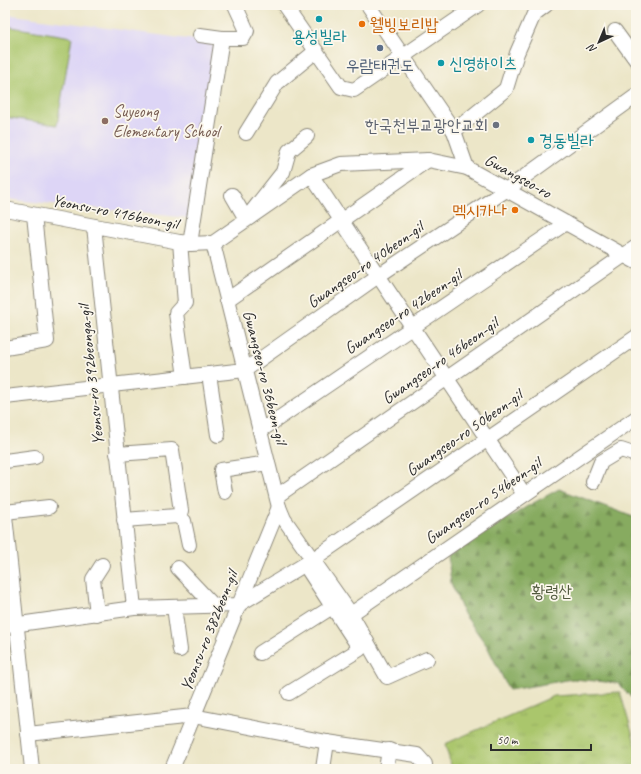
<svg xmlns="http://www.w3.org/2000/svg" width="641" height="774" viewBox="0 0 641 774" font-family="Caveat,'Poor Story',sans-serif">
  <defs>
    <pattern id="grass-tufts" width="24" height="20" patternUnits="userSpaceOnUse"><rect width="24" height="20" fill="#aac66c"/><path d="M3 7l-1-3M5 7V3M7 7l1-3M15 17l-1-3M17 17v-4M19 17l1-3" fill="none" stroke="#92aa5e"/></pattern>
    <pattern id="forest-firs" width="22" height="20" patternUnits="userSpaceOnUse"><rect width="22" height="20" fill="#87ab60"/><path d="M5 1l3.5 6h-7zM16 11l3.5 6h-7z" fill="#6f8b4f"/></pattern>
  </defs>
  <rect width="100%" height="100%" fill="#fbf7ec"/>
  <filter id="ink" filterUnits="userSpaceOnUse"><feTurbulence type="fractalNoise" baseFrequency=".025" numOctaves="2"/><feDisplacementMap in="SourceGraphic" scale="8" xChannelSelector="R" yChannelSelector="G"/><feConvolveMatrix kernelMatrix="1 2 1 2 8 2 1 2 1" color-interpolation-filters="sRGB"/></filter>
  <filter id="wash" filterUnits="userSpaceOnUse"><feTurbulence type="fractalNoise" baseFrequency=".012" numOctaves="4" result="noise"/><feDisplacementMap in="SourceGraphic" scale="16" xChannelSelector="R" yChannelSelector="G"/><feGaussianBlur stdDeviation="0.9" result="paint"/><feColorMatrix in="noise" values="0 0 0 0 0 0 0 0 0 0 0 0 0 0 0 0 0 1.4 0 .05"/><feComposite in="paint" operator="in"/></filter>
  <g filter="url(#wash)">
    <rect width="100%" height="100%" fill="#ece6c8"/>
    <!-- built -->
    <path fill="#ddd5f6" d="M5 14 217 43 190 218 5 199Z"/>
    <!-- grass -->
    <path fill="url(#grass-tufts)" stroke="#6a784c" d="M620 692 636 746V769H452L445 744 554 696Z"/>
    <!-- forest -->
    <path fill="url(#forest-firs)" stroke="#596b46" d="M559 489 636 518V702L617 683 573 679 509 690 487 646 464 614 451 583 448 556 526 507Z"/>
    <!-- pitch -->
    <path fill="#aac66c" stroke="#6a784c" d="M5 26 72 37 57 125 5 117Z"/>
  </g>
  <g filter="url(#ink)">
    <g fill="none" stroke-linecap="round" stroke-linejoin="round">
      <defs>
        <g id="minor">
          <path d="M284 5 341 87 354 90 478 5"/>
          <path d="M368 5 454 131 467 168"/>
          <path d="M615 31 636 60"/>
          <path d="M200 35 222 38H243L247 31 235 5"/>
          <path d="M454 131 506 89 517 53 534 14 546 5"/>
          <path d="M246 133 277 83 316 51"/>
          <path d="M311 175 524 494"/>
          <path d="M232 195 246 219 283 172 289 151 307 136"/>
          <path d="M5 209 190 244 213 243"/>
          <path d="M94 226 134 608"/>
          <path d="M180 242 185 303 176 313 185 377"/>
          <path d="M213 243 279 507 284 519 351 614 387 677 427 659"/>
          <path d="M213 243 311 175 341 164 428 160 467 168 636 262"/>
          <path d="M190 244 222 38"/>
          <path d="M227 300 428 160"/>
          <path d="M5 348 47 341 34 215"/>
          <path d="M209 374 218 435"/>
          <path d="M5 397 245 370 378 276 506 190 636 96"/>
          <path d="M260 431 566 223"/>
          <path d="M117 454 172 450 181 511"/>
          <path d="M5 461 35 457"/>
          <path d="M593 482 601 462 621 450 636 455"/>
          <path d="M225 492 221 470 268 463"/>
          <path d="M277 496 636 247"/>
          <path d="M5 512 49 507"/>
          <path d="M5 516 32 769"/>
          <path d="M124 520 177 516 184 521 189 545"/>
          <path d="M178 568 214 606"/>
          <path d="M174 607 180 650"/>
          <path d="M97 614 93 579 102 565"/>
          <path d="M351 614 636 418"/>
          <path d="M5 626 134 608 238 605 312 560 636 337"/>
          <path d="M260 653 332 607"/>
          <path d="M289 693 360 649 307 568"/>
          <path d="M28 734 193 716 327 742 417 755 425 764V769"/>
          <path d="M172 769 279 507"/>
          <path d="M323 769 327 742"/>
          <path d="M386 769 389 750"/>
        </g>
      </defs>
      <!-- minor casing -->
      <use href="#minor" stroke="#8c887a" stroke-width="16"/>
      <!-- minor -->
      <use href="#minor" stroke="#fff" stroke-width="14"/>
    </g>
  </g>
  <!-- markers -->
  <g fill="#0f9aa8" stroke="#fbf7ec" stroke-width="1.5">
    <circle cx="319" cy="19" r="4"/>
    <circle cx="441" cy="63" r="4"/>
    <circle cx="531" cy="140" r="4"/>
  </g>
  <g fill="#e8710a" stroke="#fbf7ec" stroke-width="1.5">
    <circle cx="362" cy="24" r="4"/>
    <circle cx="515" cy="210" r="4"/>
  </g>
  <circle fill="#5c6f8a" stroke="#fbf7ec" stroke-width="1.5" cx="380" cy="48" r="4"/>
  <circle fill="#8d6e63" stroke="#fbf7ec" stroke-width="1.5" cx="105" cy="121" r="4"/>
  <circle fill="#6b7280" stroke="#fbf7ec" stroke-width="1.5" cx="496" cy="125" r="4"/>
  <g text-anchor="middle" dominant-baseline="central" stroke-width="3.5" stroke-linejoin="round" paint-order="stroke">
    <!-- food labels -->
    <g font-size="17" fill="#c56008" stroke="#fbf7ec" text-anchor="start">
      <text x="370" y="24">웰빙보리밥</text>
      <text x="507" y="210" text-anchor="end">멕시카나</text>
    </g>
    <!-- culture labels -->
    <g font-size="17" fill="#0d838f" stroke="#fbf7ec" text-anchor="start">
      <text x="319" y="36" text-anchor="middle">용성빌라</text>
      <text x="449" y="63">신영하이츠</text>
      <text x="539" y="140">경동빌라</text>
    </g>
    <!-- service labels -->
    <g font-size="17" fill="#4e5e75" stroke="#fbf7ec">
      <text x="380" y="65">우람태권도</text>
    </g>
    <!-- education labels -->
    <g font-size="17" fill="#785e54" stroke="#fbf7ec" text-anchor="start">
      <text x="113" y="111">Suyeong<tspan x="113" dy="20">Elementary School</tspan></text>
    </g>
    <!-- worship labels -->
    <g font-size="17" fill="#5b616d" stroke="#fbf7ec" text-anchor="end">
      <text x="488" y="125">한국천부교광안교회</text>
    </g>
    <!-- street labels -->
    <g font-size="17" fill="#2b2b2b" stroke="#fbf7ec">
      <text transform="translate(518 176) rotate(29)">Gwangseo-ro</text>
      <text transform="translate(115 212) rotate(11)">Yeonsu-ro 416beon-gil</text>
      <text transform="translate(365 265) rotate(-35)">Gwangseo-ro 40beon-gil</text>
      <text transform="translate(403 312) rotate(-34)">Gwangseo-ro 42beon-gil</text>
      <text transform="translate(440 361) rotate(-35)">Gwangseo-ro 46beon-gil</text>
      <text transform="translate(91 375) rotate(-96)">Yeonsu-ro 392beonga-gil</text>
      <text transform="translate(265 377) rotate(76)">Gwangseo-ro 36beon-gil</text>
      <text transform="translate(464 433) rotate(-35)">Gwangseo-ro 50beon-gil</text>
      <text transform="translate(483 501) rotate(-35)">Gwangseo-ro 54beon-gil</text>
      <text transform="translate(209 631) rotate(-68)">Yeonsu-ro 382beon-gil</text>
    </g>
    <!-- park labels -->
    <g font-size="17" fill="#515a3e" stroke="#fbf7ec">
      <text x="552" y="591">황령산</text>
    </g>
  </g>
  <!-- margin -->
  <rect width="641" height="774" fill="none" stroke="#fbf7ec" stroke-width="20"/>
  <!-- north arrow -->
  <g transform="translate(599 42) rotate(224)" stroke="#fbf7ec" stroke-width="3" paint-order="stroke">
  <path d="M0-3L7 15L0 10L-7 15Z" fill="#2b2b2b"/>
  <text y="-6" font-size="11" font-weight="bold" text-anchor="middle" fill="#2b2b2b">N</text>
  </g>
  <!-- scale -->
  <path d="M491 744v6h100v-6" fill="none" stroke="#2b2b2b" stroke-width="2"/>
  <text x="497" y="744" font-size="12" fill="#2b2b2b" stroke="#fbf7ec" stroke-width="3" paint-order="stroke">50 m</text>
</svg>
